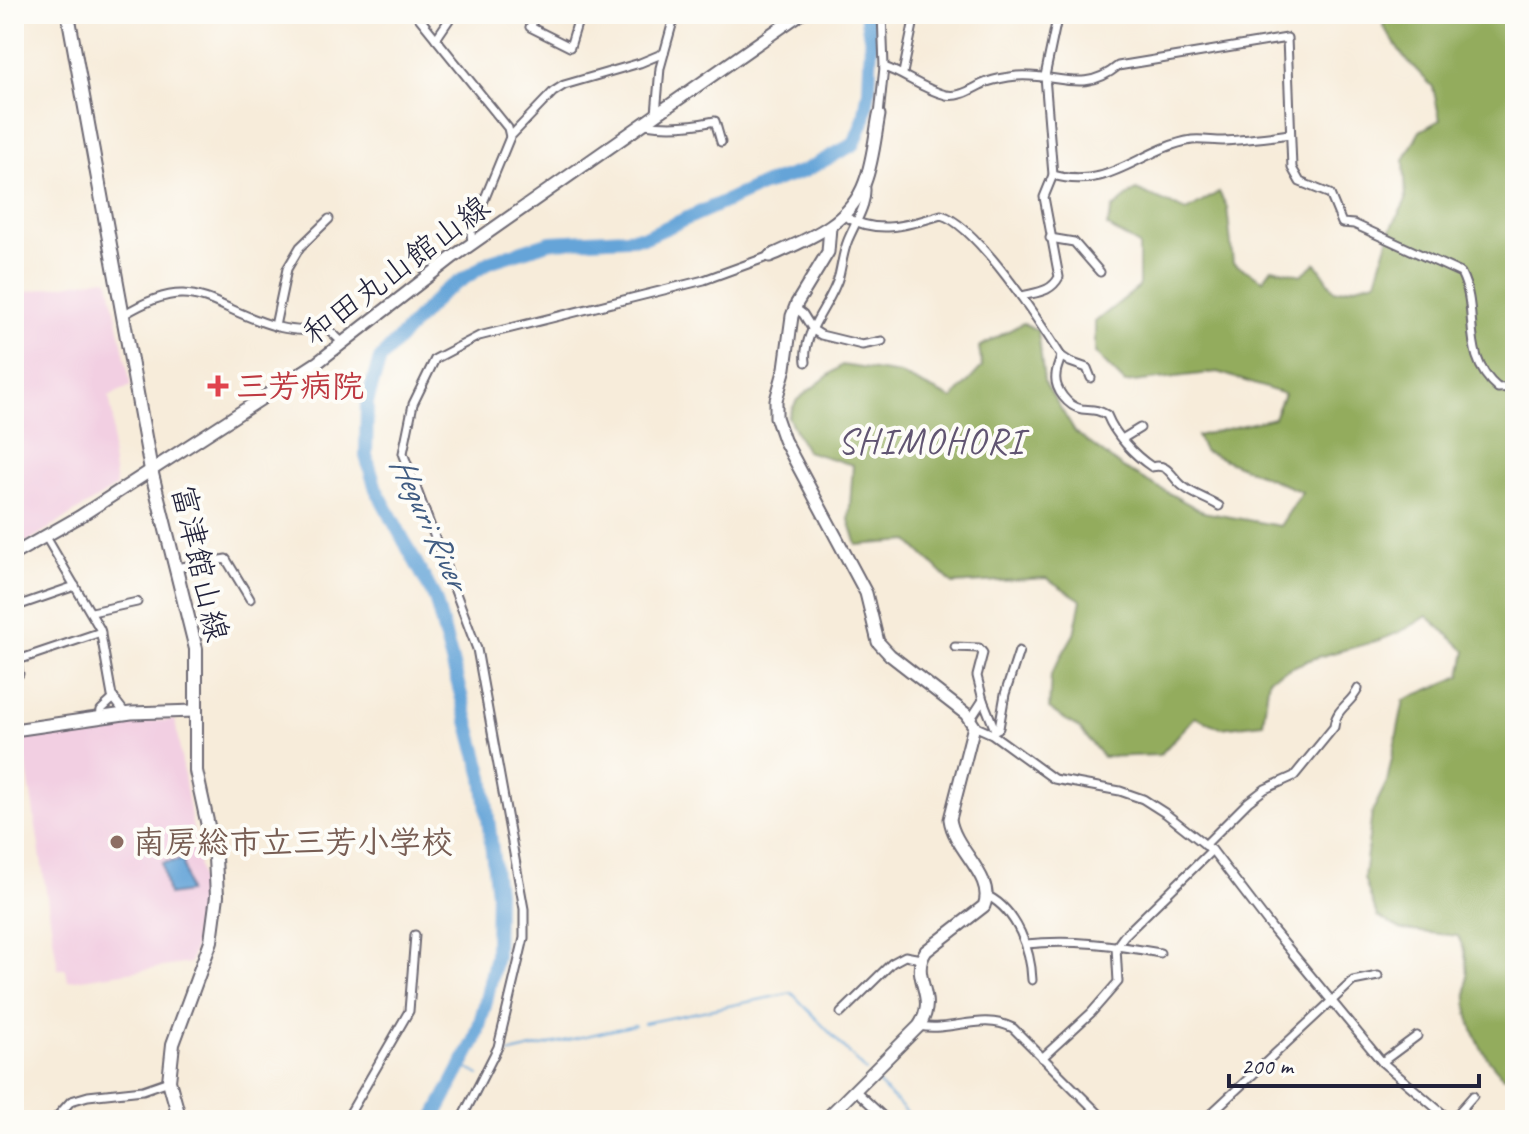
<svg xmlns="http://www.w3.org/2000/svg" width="1529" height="1134" viewBox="0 0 1529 1134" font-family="Caveat,'Klee One',sans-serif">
  <rect width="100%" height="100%" fill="#fdfcf7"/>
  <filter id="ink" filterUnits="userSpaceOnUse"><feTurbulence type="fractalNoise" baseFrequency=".0125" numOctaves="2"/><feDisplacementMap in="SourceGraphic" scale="16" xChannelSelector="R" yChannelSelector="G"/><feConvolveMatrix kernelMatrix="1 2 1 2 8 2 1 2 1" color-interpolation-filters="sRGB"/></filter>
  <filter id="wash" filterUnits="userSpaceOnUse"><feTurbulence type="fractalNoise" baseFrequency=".006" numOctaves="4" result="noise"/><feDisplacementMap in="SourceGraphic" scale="32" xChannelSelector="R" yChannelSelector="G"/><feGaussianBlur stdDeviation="1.8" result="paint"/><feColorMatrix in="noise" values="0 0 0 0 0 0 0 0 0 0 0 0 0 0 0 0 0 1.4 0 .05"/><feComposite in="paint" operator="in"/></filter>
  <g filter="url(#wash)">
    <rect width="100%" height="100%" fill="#f7ecda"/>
    <!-- built -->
    <g fill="#f2cfe2">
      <path d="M105 278 109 281 131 386 109 396 113 418 112 457 116 487 14 550V294Z"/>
      <path d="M175 720 202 885 200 929 190 963 68 981 66 969H58L22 736 122 722Z"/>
    </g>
    <!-- forest -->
    <path fill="#93ac5d" stroke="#5a674c" stroke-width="2" d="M1387 14H1515V1074L1504 1077C1487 1061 1475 1040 1469 1017 1462 986 1475 970 1458 936L1402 930 1377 916 1364 878 1372 812 1387 782 1404 700 1461 676 1466 651 1427 616C1386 644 1360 644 1315 658 1300 663 1284 671 1269 678L1263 723 1221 728 1195 717 1160 755 1103 757 1080 729 1049 709 1051 674 1074 634 1081 600 1046 578 953 584 909 541 857 545 849 520 853 465 806 451 788 417 797 400 842 365 900 374 952 399 982 367 979 347 1023 323 1038 331 1044 381 1075 432 1123 468 1203 512 1280 526 1302 492 1204 451 1197 436 1274 418 1284 394 1218 372 1125 383 1095 353V322L1139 287V245L1107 226 1113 208 1136 190 1187 211 1219 192 1227 207 1233 263 1263 280 1272 268 1301 275 1316 263 1335 291 1376 281 1391 229 1406 200 1404 160 1420 131 1440 120 1433 87 1404 57 1383 26Z"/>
    <!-- water -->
    <path fill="#65a4d8" stroke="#44638a" stroke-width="2" d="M183 860 188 892 168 895 162 863Z"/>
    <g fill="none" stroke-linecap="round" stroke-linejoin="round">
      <!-- stream -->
      <g stroke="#65a4d8" stroke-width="2">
        <path d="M644 1023 792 993 866 1071"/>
        <path d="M462 1065 479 1075"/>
        <path d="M875 1080 914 1120"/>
        <path d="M469 1120 506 1054 635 1025"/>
      </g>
      <!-- river -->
      <path stroke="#65a4d8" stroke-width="14" d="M433 1120 475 1040 485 1005 496 956 497 892 483 777 435 598 376 489 366 456 367 402 380 359 442 293 491 261 551 242 645 237 760 186 804 171 854 144 864 119 869 90 871 42 866 14"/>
    </g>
  </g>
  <g filter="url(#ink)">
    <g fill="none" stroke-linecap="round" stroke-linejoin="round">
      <defs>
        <g id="street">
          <path d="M416 14 508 128 510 137 471 232 472 245"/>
          <path d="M537 14 530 27 570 47 580 14"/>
          <path d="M436 39 453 14"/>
          <path d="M884 67C905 74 924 90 946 95 961 98 974 87 987 82 996 79 1008 77 1017 76 1057 73 1083 95 1118 66L1287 38 1292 168 1300 182 1330 194 1342 223 1354 224 1461 273C1481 312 1459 355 1498 388L1515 387"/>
          <path d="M903 73 914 20 918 14"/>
          <path d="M656 114 660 68 675 14"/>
          <path d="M879 115 884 67 882 14"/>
          <path d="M645 124C669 128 691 126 715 121L721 142"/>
          <path d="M510 137 553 92 564 85 640 63 664 53"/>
          <path d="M1053 175C1109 192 1141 148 1192 140 1202 139 1213 141 1223 141 1245 140 1268 137 1290 134"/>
          <path d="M844 216C877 235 906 226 941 215 976 224 1041 324 1061 356 1060 362 1056 369 1056 375 1054 389 1068 407 1082 409 1093 410 1097 409 1107 415 1115 435 1134 455 1152 467 1169 462 1172 479 1184 487 1194 495 1208 499 1219 506"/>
          <path d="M1050 238 1074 242 1100 272"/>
          <path d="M1022 296C1038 292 1051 292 1059 277L1044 197 1053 175 1045 76 1058 14"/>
          <path d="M795 308 803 314 813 330 821 335 862 345 882 341"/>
          <path d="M123 315C196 270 208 308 278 327 287 329 299 331 308 330 316 328 318 326 326 327L343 343"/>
          <path d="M275 326 287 269 300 247 329 219"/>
          <path d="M1061 356 1070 362 1087 368 1091 378"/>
          <path d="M806 362C802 331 831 305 839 276 842 264 843 252 848 240 856 221 870 201 865 182"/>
          <path d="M1122 439 1140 428"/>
          <path d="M46 537 100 629 112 696 125 713"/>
          <path d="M176 568 226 559 250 599"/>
          <path d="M14 607 75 586"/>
          <path d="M92 612 137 602"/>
          <path d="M14 644 19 674"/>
          <path d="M955 647 979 648 983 653 977 676 983 700 970 720"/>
          <path d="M18 660 101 632"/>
          <path d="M983 700 995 730 999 728 1005 694 1019 651"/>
          <path d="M100 717 101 710 114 698"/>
          <path d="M974 726 992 734 1054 779 1120 791 1143 799 1165 813 1212 850 1274 931 1382 1062 1450 1120"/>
          <path d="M1205 845 1248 802 1265 789 1294 776 1334 727C1335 709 1351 704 1358 689"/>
          <path d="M988 896C1017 911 1031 950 1032 980"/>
          <path d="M1026 944C1071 939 1116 945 1160 953"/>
          <path d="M841 1013 892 963 905 956 921 959"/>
          <path d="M919 1026C953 1032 982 1012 1013 1028L1105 1120"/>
          <path d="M1042 1058 1091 1013 1118 982 1116 947 1124 936 1212 850"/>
          <path d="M1382 1062 1417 1036"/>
          <path d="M856 1091 887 1120"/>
          <path d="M245 1118V1120"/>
          <path d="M54 1120 71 1101 88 1096 143 1090 169 1081"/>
          <path d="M346 1120 409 1011 415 935"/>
          <path d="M461 1120 498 1047 524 938V909L477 649 403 453 413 404 435 359 479 336 704 280 770 256"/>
          <path d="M1204 1120 1353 981 1378 976"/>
          <path d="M1452 1120 1473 1096"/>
        </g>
        <g id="secondary">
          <path d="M770 256C808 239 850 224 865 182 873 161 875 136 879 115"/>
          <path d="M14 554 79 517 318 362 453 257 800 14"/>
          <path d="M14 730 131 713 195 711"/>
          <path d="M825 1120 919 1026C940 995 908 978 926 951L984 906C996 877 954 850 950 819L974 726 966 714 890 655 878 642 866 593 784 440 776 417V400L785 368 792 316 797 303 828 252 830 227"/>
        </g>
        <path id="primary" d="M68 14 151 470 196 649V771L215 858 217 896 211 941 173 1044 169 1081 180 1120"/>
      </defs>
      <!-- street casing -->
      <use href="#street" stroke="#6d6973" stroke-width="11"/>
      <!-- secondary casing -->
      <use href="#secondary" stroke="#6d6973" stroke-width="15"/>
      <!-- primary casing -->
      <use href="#primary" stroke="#6d6973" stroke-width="16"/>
      <!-- street -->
      <use href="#street" stroke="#fff" stroke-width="7"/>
      <!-- secondary -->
      <use href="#secondary" stroke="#fff" stroke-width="11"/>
      <!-- primary -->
      <use href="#primary" stroke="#fff" stroke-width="12"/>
    </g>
  </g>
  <!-- markers -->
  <path fill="#e0444e" stroke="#fdfcf7" stroke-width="3" d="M214 374h8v8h8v8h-8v8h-8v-8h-8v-8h8z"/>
  <circle fill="#8d6e63" stroke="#fdfcf7" stroke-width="3" cx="117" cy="842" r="8"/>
  <g text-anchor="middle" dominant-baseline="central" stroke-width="8" stroke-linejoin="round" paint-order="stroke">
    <!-- street labels -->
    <g font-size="32" fill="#22223b" stroke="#fdfcf7">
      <text transform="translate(396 270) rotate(-37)">和田丸山館山線</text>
      <text transform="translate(200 563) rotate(77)">富津館山線</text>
    </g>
    <!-- health labels -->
    <g font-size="32" font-weight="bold" fill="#be3a42" stroke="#fdfcf7" text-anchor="start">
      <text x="236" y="386">三芳病院</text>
    </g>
    <!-- education labels -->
    <g font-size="32" font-weight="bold" fill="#785e54" stroke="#fdfcf7" text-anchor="start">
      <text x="133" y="842">南房総市立三芳小学校</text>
    </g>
    <!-- water labels -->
    <g font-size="34" font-style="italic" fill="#405c82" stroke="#fdfcf7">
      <text transform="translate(430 522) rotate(65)">Heguri River</text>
    </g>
    <!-- quarter labels -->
    <g font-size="36" letter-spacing="2" fill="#615572" stroke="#fdfcf7">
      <text x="931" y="441">SHIMOHORI</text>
    </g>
  </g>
  <!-- margin -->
  <rect width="1529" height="1134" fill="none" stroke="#fdfcf7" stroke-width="48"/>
  <!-- scale -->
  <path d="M1229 1074v12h250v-12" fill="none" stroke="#22223b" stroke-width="4"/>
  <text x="1241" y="1074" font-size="24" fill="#22223b" stroke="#fdfcf7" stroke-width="6" paint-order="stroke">200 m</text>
</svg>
